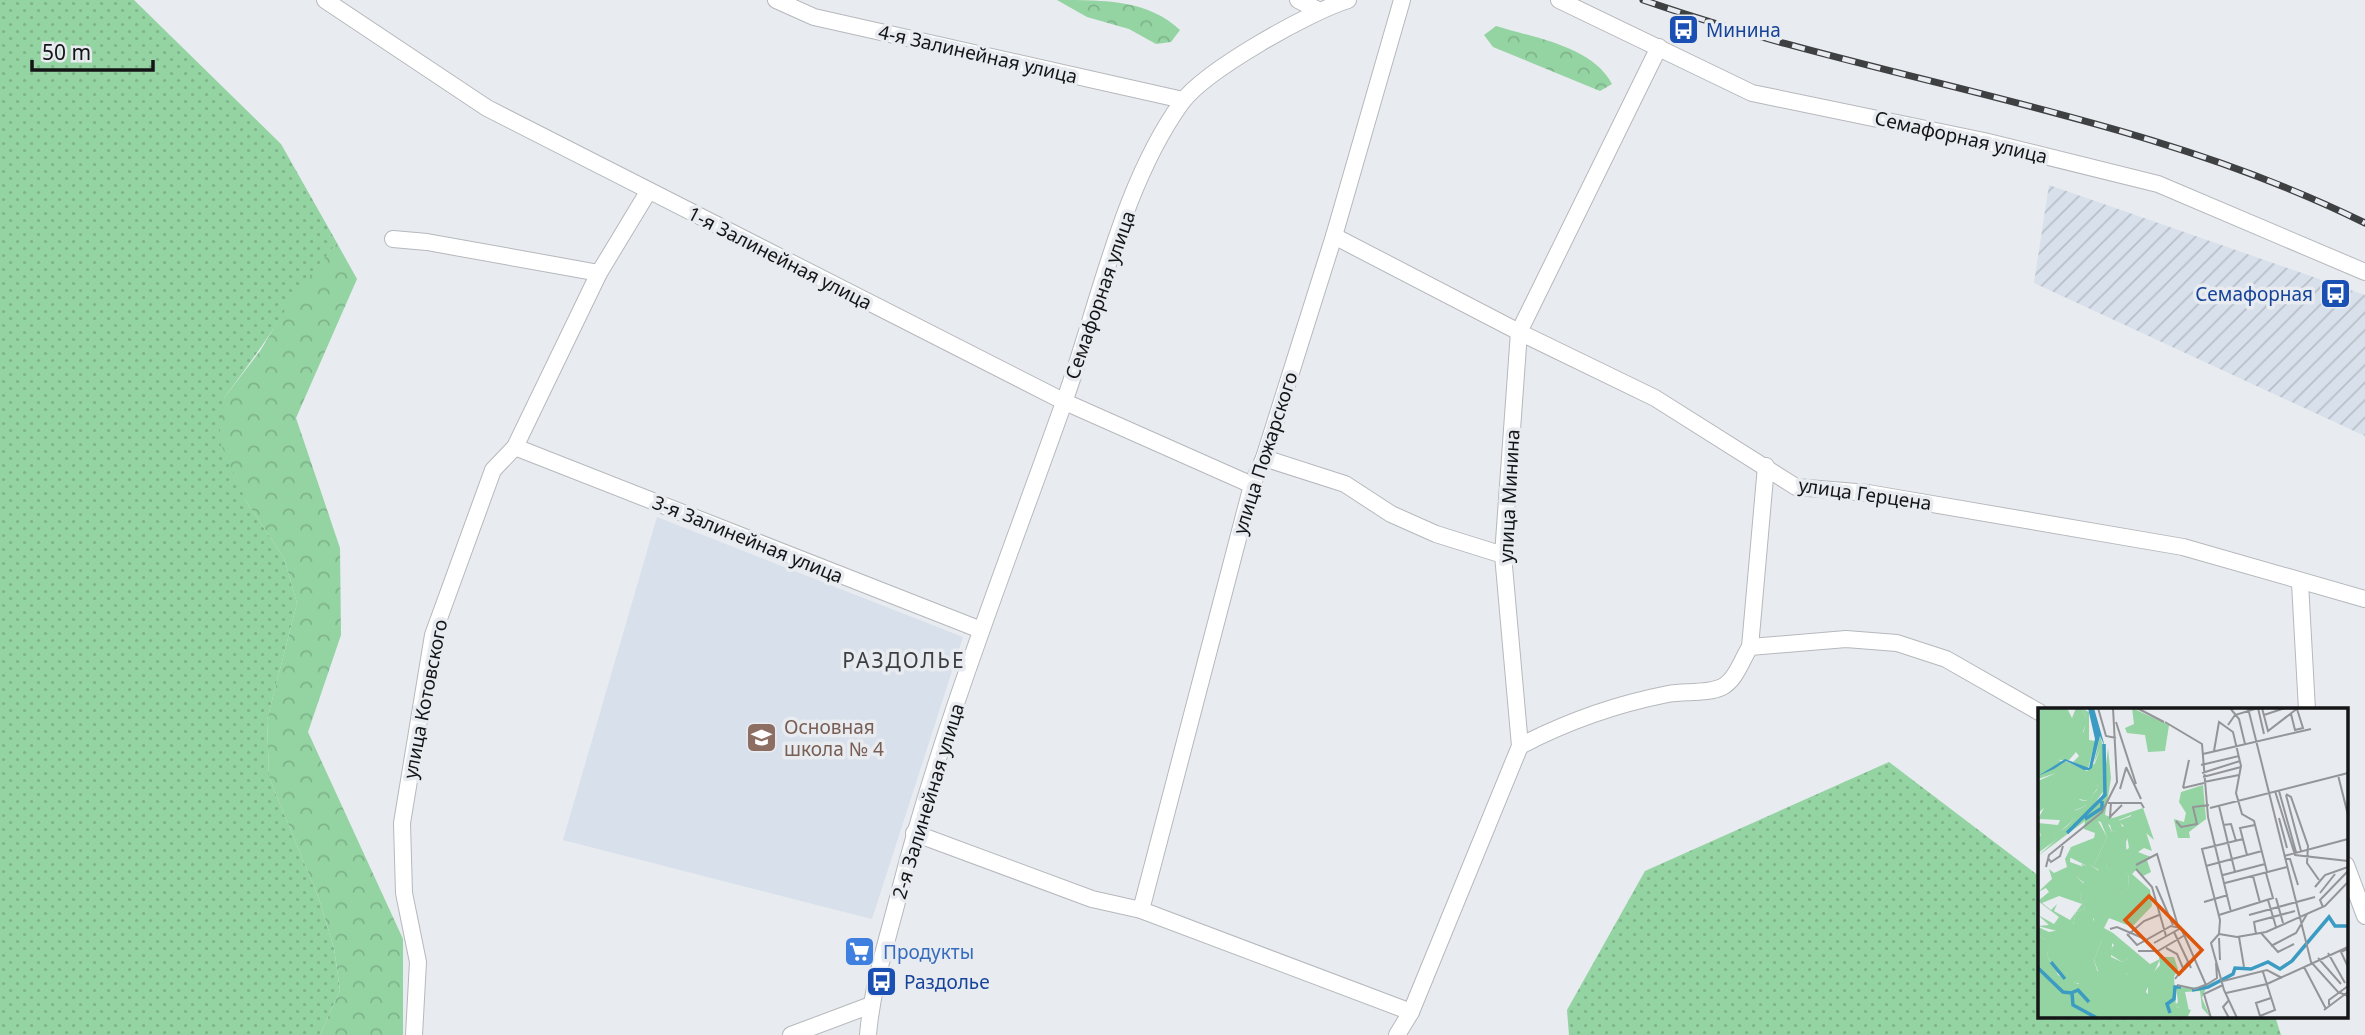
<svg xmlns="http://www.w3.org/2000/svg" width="2365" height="1035" viewBox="0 0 2365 1035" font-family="'Noto Sans',sans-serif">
  <defs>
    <pattern id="industrial-furrows" width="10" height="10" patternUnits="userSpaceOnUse" patternTransform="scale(1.75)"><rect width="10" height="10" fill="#d8e0eb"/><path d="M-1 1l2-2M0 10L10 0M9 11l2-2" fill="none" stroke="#b8bfc9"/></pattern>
    <pattern id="grass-dots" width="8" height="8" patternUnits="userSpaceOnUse" patternTransform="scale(1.75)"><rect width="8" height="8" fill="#94d3a2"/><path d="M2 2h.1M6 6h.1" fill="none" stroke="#7fb48b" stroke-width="1.8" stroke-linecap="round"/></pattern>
    <pattern id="forest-crowns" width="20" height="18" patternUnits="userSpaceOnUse" patternTransform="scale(1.75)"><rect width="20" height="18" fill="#94d3a2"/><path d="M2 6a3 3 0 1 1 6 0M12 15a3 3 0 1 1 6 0" fill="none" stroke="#7fb48b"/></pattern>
  </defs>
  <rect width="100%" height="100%" fill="#e8ebef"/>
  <!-- built -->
  <path fill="#d8e0eb" d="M657 517 963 637 872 919 563 840Z"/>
  <!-- industrial -->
  <path fill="url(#industrial-furrows)" d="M2049 185 2365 295V436L2034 283Z"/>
  <!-- grass -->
  <g fill="url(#grass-dots)">
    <path d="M0 0H134L281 144 337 243C296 293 263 347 224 398L246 501 284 558 297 603 267 720 269 777 319 899 334 948 340 990 320 1035H0Z"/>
    <path d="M1889 762 2039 876V1016H2275L2281 1035H1569L1567 1010 1645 871Z"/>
  </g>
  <!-- forest -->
  <g fill="url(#forest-crowns)">
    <path d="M1057 0C1106 0 1148 0 1180 30L1171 42 1156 44 1129 29 1087 17Z"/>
    <path d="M1496 26C1534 38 1592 46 1612 84L1600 91 1493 47 1484 35Z"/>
    <path d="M337 243 357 279 296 418 340 548 341 635 308 732 403 939V1035H320L340 990 334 948 319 899 269 777 267 720 297 603 284 558 246 501 219 440 224 398 260 351 296 292Z"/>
  </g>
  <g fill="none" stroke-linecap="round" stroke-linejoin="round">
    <defs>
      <g id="minor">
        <path d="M325 0 487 108 1065 402 1252 485"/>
        <path d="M776 0 814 17 1183 100"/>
        <path d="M1298 0 1318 10"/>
        <path d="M1559 0 1752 93 1984 141 2158 184 2365 272"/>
        <path d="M1334 236 1519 332 1655 398 1796 487 1868 493 2183 547 2365 599"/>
        <path d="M393 239 427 242 599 273"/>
        <path d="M515 447 981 630"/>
        <path d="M1264 458 1345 484 1391 514 1436 534 1503 555"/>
        <path d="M2300 583 2307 710"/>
        <path d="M1750 647 1766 466"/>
        <path d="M1520 746C1566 722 1617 704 1668 694 1684 691 1708 694 1722 687 1736 680 1742 659 1750 647L1846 639 1897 643 1946 659 2039 712"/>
        <path d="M914 833 1092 899 1141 910 1411 1012"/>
        <path d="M2346 865 2365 916"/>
        <path d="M1141 910 1252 485 1264 458 1334 236 1402 0"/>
        <path d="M414 1035 418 962 404 893 402 823 433 635 493 470 515 447 599 273 648 192"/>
        <path d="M791 1035 871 1005"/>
        <path d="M868 1035C872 986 888 938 900 890 942 725 1006 566 1063 405 1098 309 1121 186 1182 102 1206 70 1309 12 1348 0"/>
        <path d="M1397 1035 1411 1012 1520 746 1503 555 1519 332 1659 47"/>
      </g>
    </defs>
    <!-- minor casing -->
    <use href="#minor" stroke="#b5b8bc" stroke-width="18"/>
    <!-- minor -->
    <use href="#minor" stroke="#fff" stroke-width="16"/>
    <defs>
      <path id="rail" d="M1643 0C1882 83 2138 111 2365 223"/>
    </defs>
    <!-- rail casing -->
    <use href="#rail" stroke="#3f4042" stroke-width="7"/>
    <!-- rail -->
    <use href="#rail" stroke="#e8ebef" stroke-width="4.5" stroke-dasharray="13" stroke-linecap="butt"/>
  </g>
  <!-- icons -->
  <defs>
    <symbol id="bus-square" viewBox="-11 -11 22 22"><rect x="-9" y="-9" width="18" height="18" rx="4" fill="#1a4fb4" stroke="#e8ebef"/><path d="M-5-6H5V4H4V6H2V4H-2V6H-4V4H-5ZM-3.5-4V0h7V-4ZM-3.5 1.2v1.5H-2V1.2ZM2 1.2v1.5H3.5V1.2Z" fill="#fff"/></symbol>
    <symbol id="school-square" viewBox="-11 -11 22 22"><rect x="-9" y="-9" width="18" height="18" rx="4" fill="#8d6e63" stroke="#e8ebef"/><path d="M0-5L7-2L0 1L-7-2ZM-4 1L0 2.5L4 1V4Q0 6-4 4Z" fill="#fff"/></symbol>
    <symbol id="supermarket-square" viewBox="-11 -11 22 22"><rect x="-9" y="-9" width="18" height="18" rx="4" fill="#3f7fe0" stroke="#e8ebef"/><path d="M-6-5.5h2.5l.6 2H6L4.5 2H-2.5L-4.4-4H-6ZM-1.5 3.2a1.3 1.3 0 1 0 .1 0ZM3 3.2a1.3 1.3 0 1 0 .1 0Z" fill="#fff"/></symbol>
  </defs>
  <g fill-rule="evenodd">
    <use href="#bus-square" x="1666" y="12" width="35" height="35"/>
    <use href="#bus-square" x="2318" y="276" width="35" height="35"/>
    <use href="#school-square" x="744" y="720" width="35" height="35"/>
    <use href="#supermarket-square" x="842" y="934" width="35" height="35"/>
    <use href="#bus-square" x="864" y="964" width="35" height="35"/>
  </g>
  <g text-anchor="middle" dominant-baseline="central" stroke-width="7" stroke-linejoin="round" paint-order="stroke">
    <!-- transit labels -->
    <g font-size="19" fill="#164399" stroke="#e8ebef" text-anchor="start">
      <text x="1706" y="30">Минина</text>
      <text x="2313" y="294" text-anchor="end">Семафорная</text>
      <text x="904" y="982">Раздолье</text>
    </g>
    <!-- street labels -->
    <g font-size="19" fill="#141516" stroke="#e8ebef">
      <text transform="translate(978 54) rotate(13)">4-я Залинейная улица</text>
      <text transform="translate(1961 137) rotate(13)">Семафорная улица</text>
      <text transform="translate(780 258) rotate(27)">1-я Залинейная улица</text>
      <text transform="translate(1100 295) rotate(-71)">Семафорная улица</text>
      <text transform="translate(1265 453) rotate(-72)">улица Пожарского</text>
      <text transform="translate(1865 494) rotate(8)">улица Герцена</text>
      <text transform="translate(1509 496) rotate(-87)">улица Минина</text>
      <text transform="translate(748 539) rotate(22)">3-я Залинейная улица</text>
      <text transform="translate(425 699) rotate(-79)">улица Котовского</text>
      <text transform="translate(928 801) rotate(-73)">2-я Залинейная улица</text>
    </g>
    <!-- education labels -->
    <g font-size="19" fill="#785e54" stroke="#e8ebef" text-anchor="start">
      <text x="784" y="727">Основная<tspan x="784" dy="22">школа № 4</tspan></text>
    </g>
    <!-- shop labels -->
    <g font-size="19" fill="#366cbe" stroke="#e8ebef" text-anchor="start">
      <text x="883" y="952">Продукты</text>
    </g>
    <!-- neighbourhood labels -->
    <g font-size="21" letter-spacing="2" fill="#3c3e41" stroke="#e8ebef">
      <text x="904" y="660">РАЗДОЛЬЕ</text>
    </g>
  </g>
  <!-- overview -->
  <g transform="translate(2038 708)">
    <rect width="310" height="310" fill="#e8ebef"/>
    <path d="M0 0H29L34 10 38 0H43L49 11 44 27 21 52 24 54 8 63 27 53 49 63 57 55 62 41 63 56 59 81 50 93 41 91 48 98 37 102 41 107 19 126 3 129 0 115 20 117 22 112 0 111 6 100 0 105V73L18 65 0 71ZM70 40 73 70 67 107 75 110 105 100 116 132 107 124 91 127 88 134 89 160 99 161 94 166 112 182 114 198 94 219 71 210 66 220 75 225 73 249 84 254 90 250 88 265 110 286V271L122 257 121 249H136L140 261 136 269 138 299 153 302 149 310H0V262L17 274 0 259V227L7 232 11 225 15 227 9 247 13 255 20 267 40 276 60 263 56 252 64 232 56 222V209L91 178 90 164 84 168 68 159 69 148 93 117V107L81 112 85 120 74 124 72 117 60 113 69 129 56 157 51 156 61 163 45 174 39 169 45 159 43 156 49 158 31 149 33 139 56 130 57 125 46 121 47 113 0 148 64 90Z" fill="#94d3a2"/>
    <path d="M43 0 51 4V32L57 33 50 61 35 54 41 48 38 44 31 52H21L46 23 48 9ZM62 28 68 48 66 82 50 105 64 94 63 99 0 145V128L18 126 28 119 40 107 36 103 48 98 40 92 49 93 59 82 62 41 56 55ZM33 139 32 154 46 159 39 169 46 176 42 189 47 201 38 204 35 217 19 223 0 218 11 217 0 207 16 216 21 209 0 193 11 184 8 180 0 184 14 171 11 161 16 165 29 159 27 151ZM21 188 44 196 32 212 16 203 19 196 13 202 4 195ZM75 225 112 256 122 251 106 288 86 262 90 250 84 254 70 245 76 237 71 232ZM138 279 168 280 164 290 172 309 164 300 162 283 147 284 151 303 136 298 140 294Z" fill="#94d3a2" fill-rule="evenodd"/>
    <path d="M96 107 97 113 70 148 68 159 84 167 90 164 91 178 55 211 64 232 56 252 61 269 50 277 33 274 18 264 9 247 14 227 7 232 0 227V219L11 224 21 222 23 212 35 217 38 204 47 201 42 189 46 172 61 162 37 148V142L56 157 69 129 62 112H68L74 124 86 118 80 113Z" fill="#94d3a2"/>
    <path d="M94 0 131 17 127 43 110 44 107 27 89 25 87 20 96 16ZM165 77 168 111 151 124 152 130H140L136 111 146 114 148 105 141 94 143 84ZM95 122 108 124 114 143 106 140 100 144 113 149 109 152 113 164 105 168 99 161 85 162 77 149 91 140 89 127Z" fill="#94d3a2"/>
    <path d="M50 0H56L67 39 62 28 54 60 51 62H46L28 53 16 61 0 68 27 51 51 60 57 31Z" fill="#3c9bc2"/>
    <path fill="none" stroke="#3c9bc2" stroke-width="3.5" d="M47 111 64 100V93M29 125 67 87 66 36M13 254 27 271M0 260 25 284 34 285 35 297 59 310M154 282 170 279 195 266 197 260 213 261 230 254 242 261 254 253 291 209 297 218H310M33 285 40 282 51 294M132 305 129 296 136 291 137 279H143"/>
    <path fill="none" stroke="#939598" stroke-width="2" d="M60 0 68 28 78 30M99 0 126 14M192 0 201 11 207 36M210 0 273 254 300 284 310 288M220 0 226 26M224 0 230 23 256 3 259 1 265 20 257 22 253 6M226 7 247 0M78 14 98 76M127 14 164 36 170 109 193 204M190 17 197 7 220 0M176 43 181 14 195 24 203 58 198 85 204 106 216 113 229 164M165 46 273 21M163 57 201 48M88 59 103 91M164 65 202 53M300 67 310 107M165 69 203 59M166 74 201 67M145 80 151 52M145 80 166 75M82 81 88 60M237 83 257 147 310 153M241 83 258 144M248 86 253 89 270 138 269 155 281 172M248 87 263 143M70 95H103L106 100M73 95 72 109 84 97M181 98 197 164M172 100 310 65M241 110 249 140M138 113 143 119 159 116 155 99 171 97M185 117 193 116 198 133M209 147 202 120 217 117M246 148 310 131M10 150 13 154 22 148 25 138M247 151H252L260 177M98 157 119 146 140 218M168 158 224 143M8 159 11 147 64 104 79 74 75 0M98 161 114 179 128 228M185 167 227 156M215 168 222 195M187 175 249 159M118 178 135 217M277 179 287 167 310 159M282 185 297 166M238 190 245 215M230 192 238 219M166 194 190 187M285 199 282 192 310 163M181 207 235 190 228 165M211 207 277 189M72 221 79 219 107 231M136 224 153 260M223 225 240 244 256 236M89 226 99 237 133 218 143 220 168 277 179 270 178 255M91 226 106 213 121 207M181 226 199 229 228 224 287 198 310 174M218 226 216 214 257 203M201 229 206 259M181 230 182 252M116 235 143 220M233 238 258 225 269 206M128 240 139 246 145 260M309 241 303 244 310 259M100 243H120L147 227M290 245 307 275M280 250 303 276M266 259 288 301M137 271 150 254M185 273 229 262 244 270M139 277 157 281 167 277M188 285 229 276 310 239M191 292 185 299 191 310M291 297V292L310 278M286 302 310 284M222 308 237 302 225 264M222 308 218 295 233 290M173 310 166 286 185 277M199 310 186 282 173 235 181 226 182 212 164 141 205 131"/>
    <path fill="#dd560c" fill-opacity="0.15" stroke="#dd560c" stroke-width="3.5" d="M111 188 164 242 141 266 87 212Z"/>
    <rect width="310" height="310" fill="none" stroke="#141516" stroke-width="3.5"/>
  </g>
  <!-- scale -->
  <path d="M32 60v10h121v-10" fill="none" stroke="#141516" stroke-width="3.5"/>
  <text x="42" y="60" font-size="21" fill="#141516" stroke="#e8ebef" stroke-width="5" paint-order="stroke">50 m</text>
</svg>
